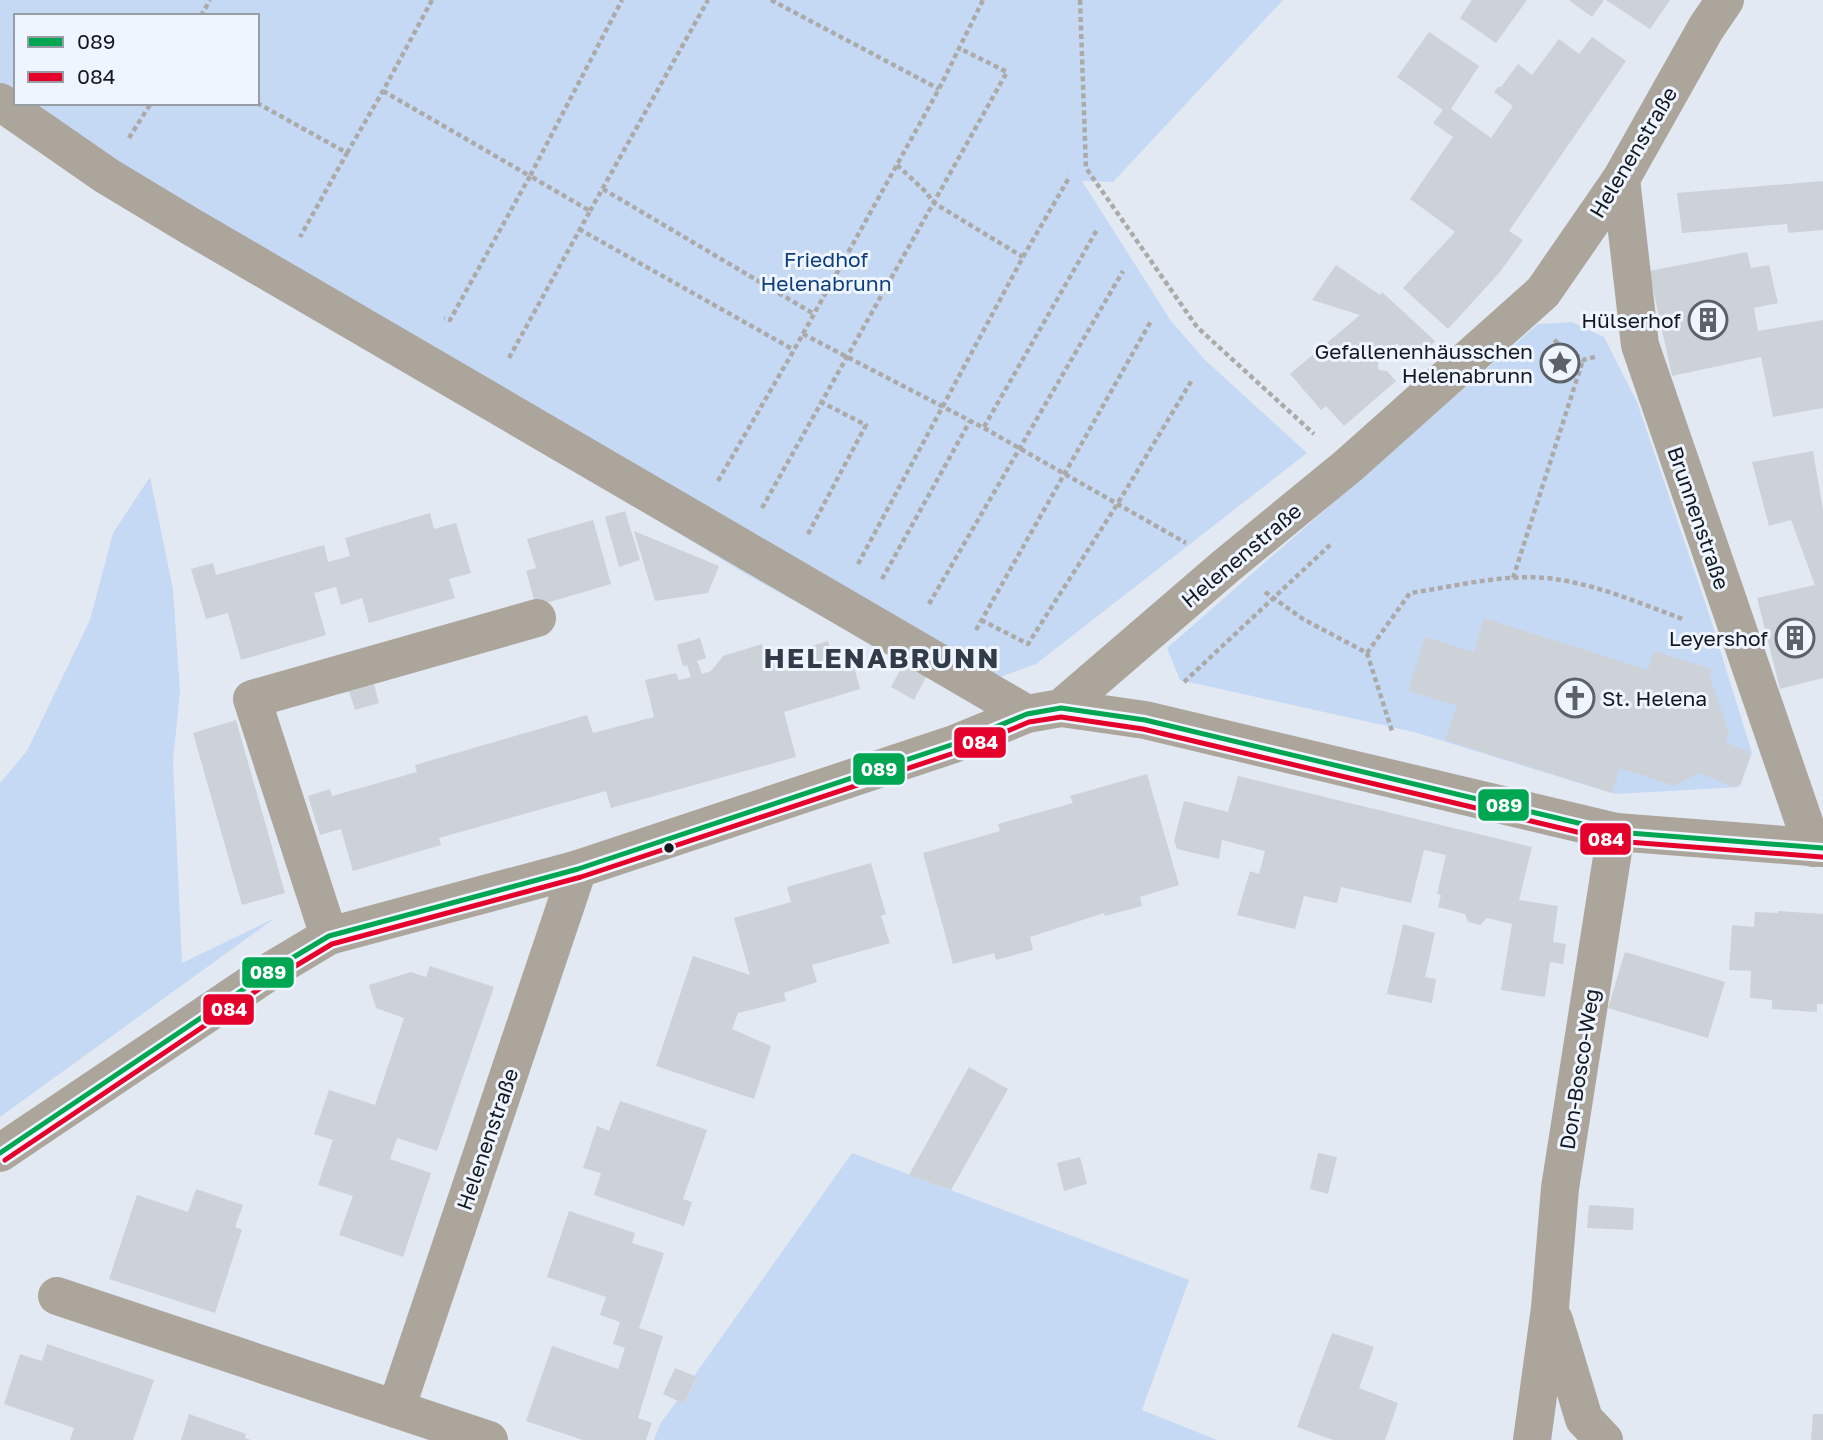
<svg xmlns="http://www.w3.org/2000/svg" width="1823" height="1440" viewBox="0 0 1823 1440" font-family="'Golos Text',sans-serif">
  <rect width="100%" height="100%" fill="#e2e9f2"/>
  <!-- green -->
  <g fill="#c5d9f4" fill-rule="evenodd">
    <path d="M0 0H1283L1113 182 1082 181 1171 321 1205 360 1307 453 1036 664 958 692 744 573 0 118ZM16 16H257V103H16Z"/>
    <path d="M1572 322 1604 337 1637 402 1709 614 1752 753 1739 787 1615 794 1414 732 1180 680 1167 648 1538 324Z"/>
    <path d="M150 477 173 589 180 692 173 761 182 963 275 918 0 1117V783L27 751 90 620 113 533Z"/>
    <path d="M852 1153 1189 1280 1142 1410 1217 1440H654L660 1424 677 1401 684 1404 697 1378 694 1376Z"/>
  </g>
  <!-- building -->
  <g fill="#cdd2d9">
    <path d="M1472 0H1527L1496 43 1460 18Z"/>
    <path d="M1569 0H1604L1592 17Z"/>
    <path d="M1606 0H1670L1650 29Z"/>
    <path d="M1429 32 1479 66 1451 109 1491 138 1513 106 1494 92 1498 87H1501L1518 64 1532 75 1559 39 1579 54 1592 37 1626 61 1509 231 1523 240 1500 272 1448 329 1403 288 1455 232 1410 199 1453 137 1433 123 1443 110 1397 77Z"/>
    <path d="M1823 181V230L1788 233 1787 224 1682 233 1677 193Z"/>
    <path d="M1747 252 1751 268 1769 265 1778 303 1754 308 1758 331 1823 320V408L1773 417 1761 357 1672 376 1649 271Z"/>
    <path d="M1336 265 1380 295 1382 292 1435 341 1415 362 1397 343 1378 361V370L1387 371 1396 381 1344 426 1326 406 1321 410 1290 374 1360 315 1312 300Z"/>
    <path d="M1813 451 1823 510V678L1780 689 1757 598 1815 585 1791 520 1769 526 1752 462Z"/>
    <path d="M625 511 640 560 619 567 605 517Z"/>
    <path d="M430 513 434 529 456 523 471 573 449 579 455 598 369 623 362 598 341 605 336 587 314 593 326 635 241 660 228 613 206 619 191 569 213 563 216 575 324 545 328 562 350 556 345 538Z"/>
    <path d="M593 520 611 584 536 606 526 571 536 568 527 539Z"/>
    <path d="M634 531 719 566 708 593 655 601Z"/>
    <path d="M1484 618 1648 670 1654 651 1712 669 1710 677 1729 732 1726 743 1747 751 1750 757 1741 784 1734 787 1699 773 1674 786 1620 768 1612 793 1445 740 1457 706 1408 691 1425 637 1474 652Z"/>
    <path d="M700 638 706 658 697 661 702 674 711 671 723 656 762 644 766 660 828 641 833 661 851 656 860 689 784 712 796 757 611 808 606 791 439 838 441 845 353 871 341 829 320 835 308 796 330 789 332 796 417 772 415 765 587 715 593 733 654 717 645 680 676 673 679 680 691 677 687 665 683 666 677 645Z"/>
    <path d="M904 663 927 675 914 700 891 687Z"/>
    <path d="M374 684 379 703 355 710 349 691Z"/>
    <path d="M236 720 285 893 242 905 193 733Z"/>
    <path d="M1147 774 1179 885 1140 897 1142 906 1105 916 1104 913 1030 937 1033 950 996 960 994 953 953 964 923 853 1000 831 998 824 1073 803 1070 796Z"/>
    <path d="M1238 776 1532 847 1519 900 1558 906 1553 942 1566 944 1563 964 1550 962 1545 997 1501 990 1512 924 1487 918 1480 925 1468 922 1465 914 1438 907 1441 895 1437 894 1446 855 1424 850 1411 903 1341 887 1337 903 1304 896 1295 929 1237 915 1250 871 1259 874 1265 851 1222 840 1219 859 1177 849 1174 841 1184 801 1228 812Z"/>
    <path d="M871 863 886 914 881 916 890 943 812 965 817 982 784 993 786 1001 738 1013 732 1029 771 1046 754 1099 656 1066 693 956 750 975 734 918 791 902 787 887Z"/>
    <path d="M1778 911 1823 914V1004H1817V1012L1772 1009V1000L1750 998 1751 971 1729 970 1732 925 1754 927 1755 912 1778 913Z"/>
    <path d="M1403 924 1435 933 1425 977 1436 979 1432 1003 1387 994Z"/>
    <path d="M1625 952 1725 982 1708 1038 1608 1008Z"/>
    <path d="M430 966 494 987 437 1151 397 1138 390 1159 431 1173 403 1257 339 1235 353 1196 318 1185 333 1140 314 1134 329 1090 375 1105 404 1018 376 1008 369 985 411 972 426 977Z"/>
    <path d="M969 1067 1008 1089 951 1190 909 1175Z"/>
    <path d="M620 1101 707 1130 683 1199 692 1202 684 1226 594 1195 601 1173 583 1168 597 1126 609 1131Z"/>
    <path d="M1318 1153 1337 1157 1328 1194 1310 1189Z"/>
    <path d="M1080 1157 1087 1184 1064 1191 1057 1163Z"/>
    <path d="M196 1189 243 1205 235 1227 242 1230 215 1313 109 1279 137 1195 188 1212Z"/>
    <path d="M1589 1205 1634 1208 1633 1230 1587 1228Z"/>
    <path d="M569 1211 635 1233 632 1243 664 1253 639 1328 663 1336 638 1418 652 1423 646 1440H583L526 1421 552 1346 618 1369 625 1348 613 1344 620 1322 600 1315 606 1297 547 1277Z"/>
    <path d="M1332 1333 1374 1347 1359 1388 1398 1403 1385 1440H1333L1297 1427Z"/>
    <path d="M47 1344 154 1380 133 1440H70L74 1428 4 1404 20 1354 42 1361Z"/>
    <path d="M675 1368 697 1377 684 1404 663 1394Z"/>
    <path d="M189 1414 246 1434 245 1438 251 1440H181Z"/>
    <path d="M1813 1414H1823V1440H1811Z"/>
  </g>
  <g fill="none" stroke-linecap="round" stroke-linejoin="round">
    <!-- path -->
    <g stroke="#acaaa9" stroke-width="4.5" stroke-dasharray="5 3.5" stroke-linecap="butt">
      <path d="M771 0 939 89"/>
      <path d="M1080 0 1086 168 1197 327 1314 434"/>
      <path d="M201 16 210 0"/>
      <path d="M383 91 530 176 450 320 444 318"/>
      <path d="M257 103 347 153 300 237"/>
      <path d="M129 138 151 103"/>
      <path d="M347 153 383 91 432 0"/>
      <path d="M897 165 926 192 934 203 1023 257"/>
      <path d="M603 189 814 314"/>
      <path d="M590 211 708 0"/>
      <path d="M579 229 794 350"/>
      <path d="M803 334 984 428 1186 543"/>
      <path d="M1554 340 1583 360 1598 356"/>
      <path d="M509 358 590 211 530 176 622 0"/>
      <path d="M984 427 1098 228"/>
      <path d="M718 481 794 350 939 89 983 0"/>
      <path d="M762 508 1007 72 961 49"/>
      <path d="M808 534 866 425 821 402"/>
      <path d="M858 564 1023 257 1070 176"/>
      <path d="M1513 578 1583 360"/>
      <path d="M882 579 970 421"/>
      <path d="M1265 592 1303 619 1367 653 1392 731"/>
      <path d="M929 604 1123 271"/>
      <path d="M981 620 1028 644 1118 503 1192 380"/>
      <path d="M976 630 1151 321"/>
      <path d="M1367 653 1410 593C1459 586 1512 571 1561 580 1603 587 1645 605 1685 620"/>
      <path d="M1184 682 1331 544"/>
    </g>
    <!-- minor -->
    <g stroke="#aca59c" stroke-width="38">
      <path d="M0 102 107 176 190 226 1027 714"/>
      <path d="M1621 179 1640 345 1813 848"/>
      <path d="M1061 708 1145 720 1616 832 1823 848"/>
      <path d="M329 936 252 699 537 618"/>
      <path d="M0 1153 272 970 329 936 578 869 954 744 1027 714 1061 708 1226 566 1348 466 1543 292 1621 179 1706 28 1725 0"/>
      <path d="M57 1296 489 1440"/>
      <path d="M1554 1320 1584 1419 1604 1440"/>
      <path d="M396 1409 578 869"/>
      <path d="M1532 1440 1550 1308 1560 1188 1616 832"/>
    </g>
    <defs>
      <path id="bus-1" d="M0 1153 272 970 329 936 578 869 954 744 1027 714 1061 708 1145 720 1616 832 1823 848"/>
      <path id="bus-2" d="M5 1160 277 977 332 944 581 877 957 752 1029 722 1061 717 1143 729 1615 841 1822 857"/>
    </defs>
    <!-- bus-1 casing -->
    <use href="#bus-1" stroke="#eef5ff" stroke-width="10"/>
    <!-- bus-2 casing -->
    <use href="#bus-2" stroke="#eef5ff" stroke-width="10"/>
    <!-- bus-1 -->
    <use href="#bus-1" stroke="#00a651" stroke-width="5"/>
    <!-- bus-2 -->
    <use href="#bus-2" stroke="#e4002b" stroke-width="5"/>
  </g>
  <!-- icons -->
  <defs>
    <symbol id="building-ring" viewBox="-11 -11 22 22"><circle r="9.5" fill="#eef5ff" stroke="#5d6269" stroke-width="1.5"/><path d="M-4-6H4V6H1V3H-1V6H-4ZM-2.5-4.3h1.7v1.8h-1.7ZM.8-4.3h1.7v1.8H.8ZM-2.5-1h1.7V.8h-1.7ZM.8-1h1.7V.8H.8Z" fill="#5d6269"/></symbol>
    <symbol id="sight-ring" viewBox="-11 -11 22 22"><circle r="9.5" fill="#eef5ff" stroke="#5d6269" stroke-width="1.5"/><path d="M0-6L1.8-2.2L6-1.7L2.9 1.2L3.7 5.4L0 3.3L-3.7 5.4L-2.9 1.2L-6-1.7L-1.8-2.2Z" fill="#5d6269"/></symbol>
    <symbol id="church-ring" viewBox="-11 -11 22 22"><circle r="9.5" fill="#eef5ff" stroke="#5d6269" stroke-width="1.5"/><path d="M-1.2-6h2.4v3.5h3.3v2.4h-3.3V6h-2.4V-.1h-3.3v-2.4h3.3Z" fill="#5d6269"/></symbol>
  </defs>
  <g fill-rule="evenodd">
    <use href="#building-ring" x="1686" y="298" width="44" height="44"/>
    <use href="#sight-ring" x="1538" y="341" width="44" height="44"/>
    <use href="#building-ring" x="1773" y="616" width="44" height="44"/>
    <use href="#church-ring" x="1553" y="676" width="44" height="44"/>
  </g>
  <!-- markers -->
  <circle fill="#15191f" stroke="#eef5ff" stroke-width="2.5" cx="669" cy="848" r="6"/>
  <g text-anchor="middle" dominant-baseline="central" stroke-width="6" stroke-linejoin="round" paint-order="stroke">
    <!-- street labels -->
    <g font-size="21" fill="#15191f" stroke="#eef5ff">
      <text transform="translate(1633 152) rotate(-59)">Helenenstraße</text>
      <text transform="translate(1699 518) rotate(71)">Brunnenstraße</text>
      <text transform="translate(1241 555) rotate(-40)">Helenenstraße</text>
      <text transform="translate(1579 1069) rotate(-81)">Don-Bosco-Weg</text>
      <text transform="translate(487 1139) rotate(-71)">Helenenstraße</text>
    </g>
    <!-- park labels -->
    <g font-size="21" fill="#0f3e7a" stroke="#eef5ff">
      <text x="826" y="259">Friedhof<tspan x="826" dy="24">Helenabrunn</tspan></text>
    </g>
    <!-- poi labels -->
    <g font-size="21" fill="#15191f" stroke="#eef5ff" text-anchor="end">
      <text x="1681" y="320">Hülserhof</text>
      <text x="1533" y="351">Gefallenenhäusschen<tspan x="1533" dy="24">Helenabrunn</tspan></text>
      <text x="1768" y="638">Leyershof</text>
      <text x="1602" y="698" text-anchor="start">St. Helena</text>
    </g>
    <!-- district labels -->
    <g font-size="28" font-weight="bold" letter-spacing="2" fill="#323b48" stroke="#eef5ff">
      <text x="882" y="657">HELENABRUNN</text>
    </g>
  </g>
  <g stroke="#eef5ff" stroke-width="2.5">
    <rect x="953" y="726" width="54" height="33" rx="7" fill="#e4002b"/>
    <rect x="852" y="752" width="54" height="34" rx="7" fill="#00a651"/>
    <rect x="1477" y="788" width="53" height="34" rx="7" fill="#00a651"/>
    <rect x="1579" y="822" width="53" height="34" rx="7" fill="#e4002b"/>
    <rect x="241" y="956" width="54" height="33" rx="7" fill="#00a651"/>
    <rect x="202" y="993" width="53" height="33" rx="7" fill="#e4002b"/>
  </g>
  <g font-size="19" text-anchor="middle" font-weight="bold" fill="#fff">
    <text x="980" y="749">084</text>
    <text x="879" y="776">089</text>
    <text x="1504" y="812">089</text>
    <text x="1606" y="846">084</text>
    <text x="268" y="979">089</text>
    <text x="229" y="1016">084</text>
  </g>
  <!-- legend -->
  <rect x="14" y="14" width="245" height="91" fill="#eef5ff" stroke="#979da5" stroke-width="2"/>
  <rect x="28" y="37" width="35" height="10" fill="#00a651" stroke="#979da5" stroke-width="2"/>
  <text x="77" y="49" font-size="21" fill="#15191f">089</text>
  <rect x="28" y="72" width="35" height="10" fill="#e4002b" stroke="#979da5" stroke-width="2"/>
  <text x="77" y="84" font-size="21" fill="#15191f">084</text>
</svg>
